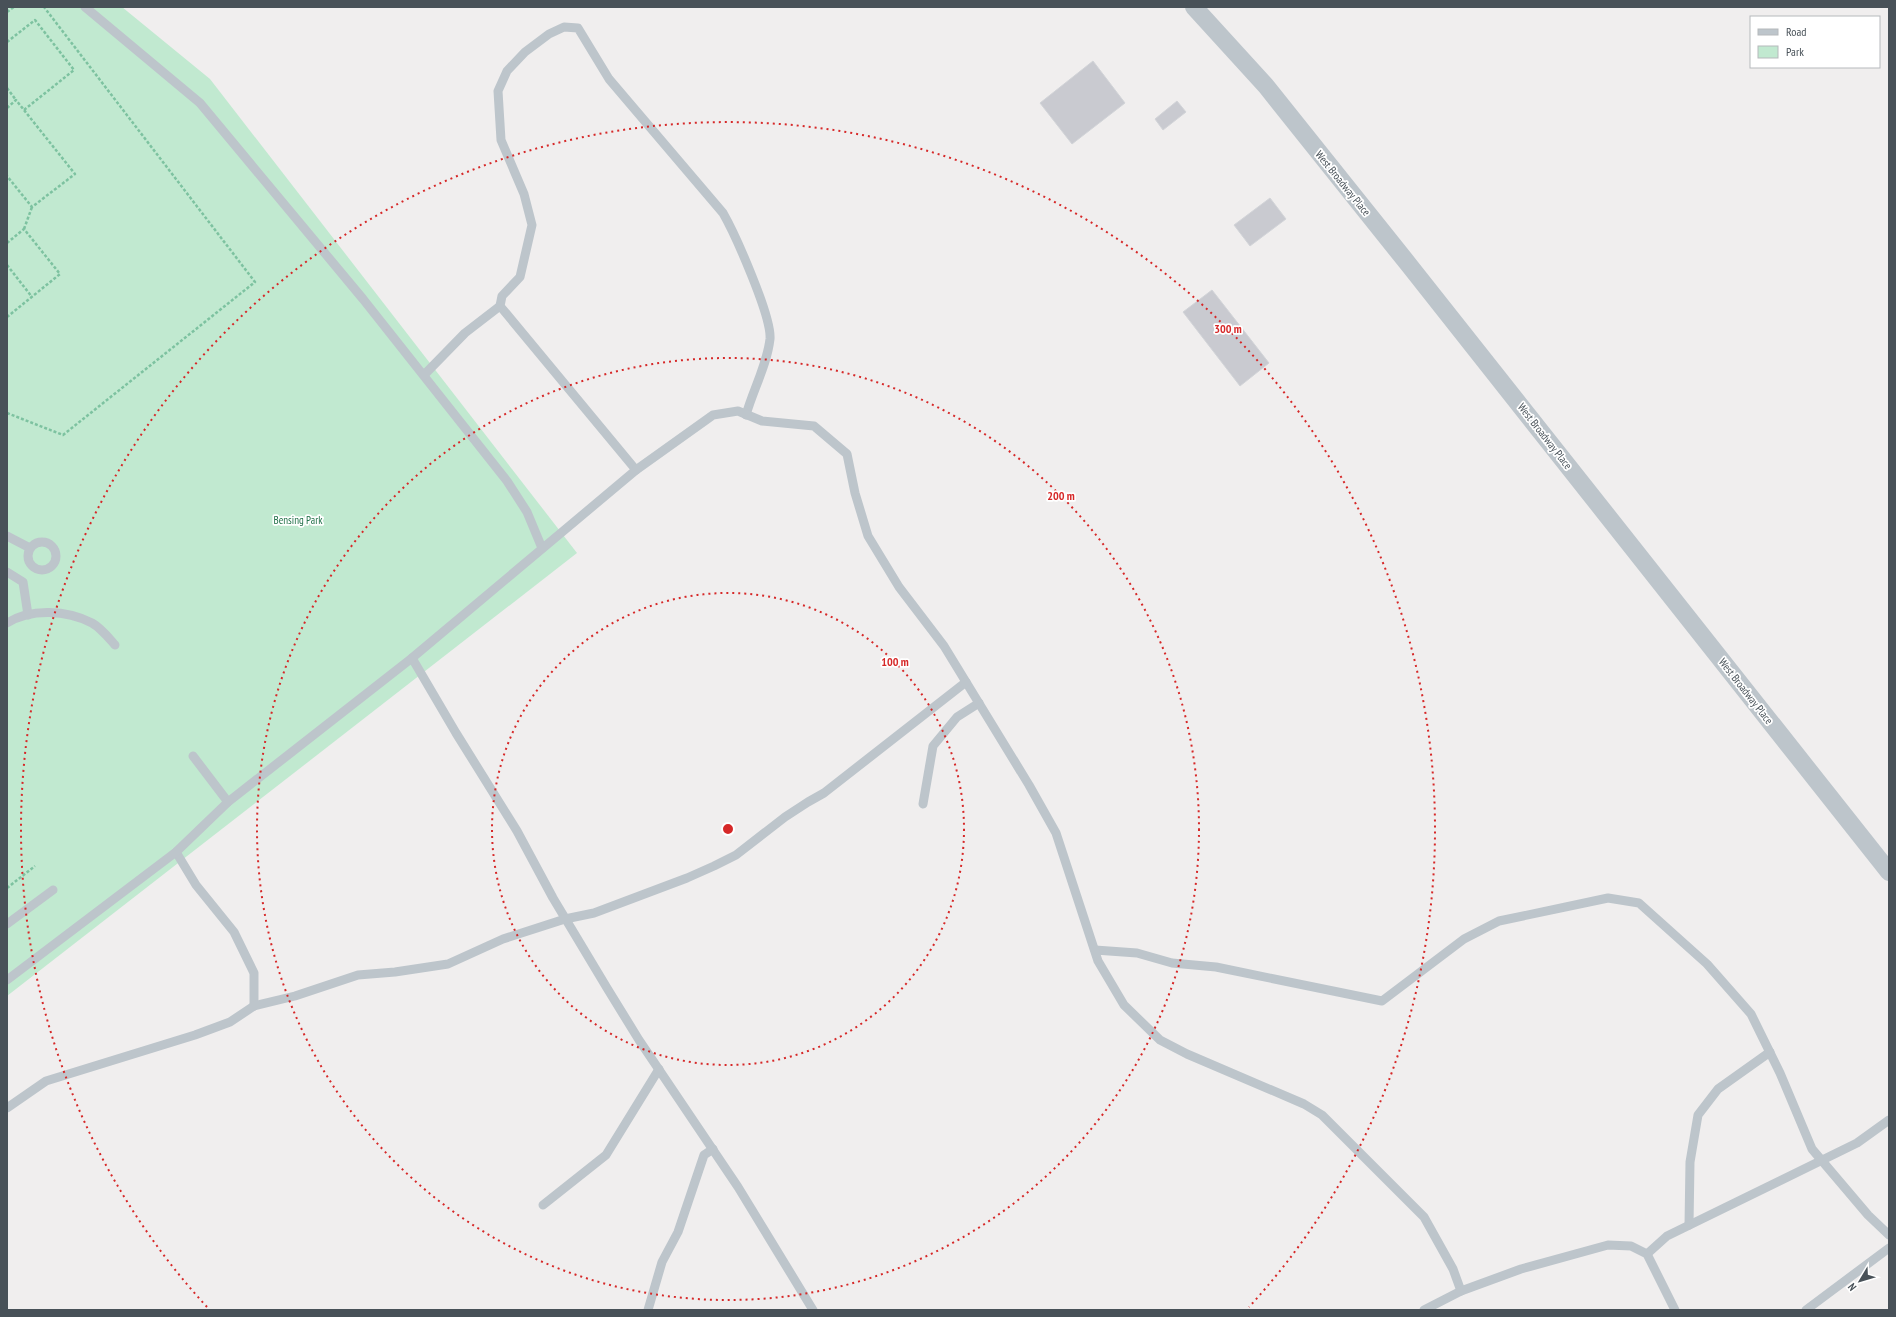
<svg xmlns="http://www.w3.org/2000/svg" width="1896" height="1317" viewBox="0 0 1896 1317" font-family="'PT Sans Narrow',sans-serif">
  <rect width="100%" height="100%" fill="#f0eeee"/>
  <!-- green -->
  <path fill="#c1e9d0" d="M7 7H122L210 79 577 553 7 996Z"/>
  <!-- building -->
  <g fill="#c9cad0" stroke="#d2d4d8">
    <path d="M1093 61 1125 103 1072 144 1040 103Z"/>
    <path d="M1177 101 1186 112 1163 130 1155 119Z"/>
    <path d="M1270 198 1286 219 1250 246 1234 225Z"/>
    <path d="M1212 290 1269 363 1240 386 1183 312Z"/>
  </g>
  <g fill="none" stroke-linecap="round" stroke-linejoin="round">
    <!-- path -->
    <g stroke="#7dc2a0" stroke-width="2.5" stroke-dasharray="3 2" stroke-linecap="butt">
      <path d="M7 12 14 7"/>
      <path d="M7 42 35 20 74 70 24 110"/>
      <path d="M7 88 16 100"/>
      <path d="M7 108 16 100 75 174 32 207 7 176"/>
      <path d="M24 229 32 207"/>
      <path d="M7 243 24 229 60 274 7 317"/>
      <path d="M7 265 32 297"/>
      <path d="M7 413 63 435 255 282 44 7"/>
      <path d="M7 888 35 866"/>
    </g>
    <!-- service -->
    <g stroke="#bdc5cb" stroke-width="9">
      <path d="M85 7 200 103 363 299 507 481 527 512 542 548"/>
      <path d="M424 375 465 333 500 306"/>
      <path d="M636 470 500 306 502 296 520 277 532 225 524 194 501 140 498 91 507 71 525 52 549 34 564 27 578 28 609 79 723 213C735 234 772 317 770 339 767 365 753 390 746 415"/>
      <path d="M7 536 30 548"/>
      <circle cx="42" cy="556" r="14"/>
      <path d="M7 572 23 582 28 615"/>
      <path d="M7 623C31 608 67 610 92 623 101 628 108 637 115 645"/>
      <path d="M412 658 456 733 517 831 553 898 607 988 639 1040 738 1187 813 1310"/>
      <path d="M193 756 228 802"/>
      <path d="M923 804 933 746 957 717 979 703"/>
      <path d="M176 852 196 885 234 932 254 973V1006"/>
      <path d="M7 924 53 890"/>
      <path d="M1095 950 1137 953 1172 963 1216 967 1382 1001 1464 939 1499 921 1608 898 1639 903 1707 964 1751 1014 1780 1073 1812 1149 1868 1215 1889 1235"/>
      <path d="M7 980 176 852 228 802 412 658 636 470 713 415 738 411 762 421 814 426 847 454 855 493 868 536 899 587 944 646 1029 785 1056 833 1098 961 1124 1005 1160 1040 1187 1054 1304 1104 1322 1115 1424 1217 1453 1269 1461 1291"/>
      <path d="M7 1108 46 1081 195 1035 230 1022 254 1006 295 996 358 975 395 972 448 964 503 939 565 919 594 913 687 878 714 866 736 855 785 817 808 802 824 793 966 682"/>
      <path d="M543 1205 606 1155 659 1069"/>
      <path d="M1689 1225 1690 1162 1698 1115 1718 1089 1770 1052"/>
      <path d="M1647 1254 1667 1236 1857 1143 1889 1120"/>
      <path d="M648 1310 662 1262 678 1232 704 1155 713 1149"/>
      <path d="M1424 1310 1461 1291 1521 1269 1608 1245 1631 1246 1647 1254 1675 1310"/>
      <path d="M1806 1310 1889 1248"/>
    </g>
    <!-- minor -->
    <path stroke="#bdc5cb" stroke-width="18" d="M1194 7 1266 86 1409 265 1889 872"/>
  </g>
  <!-- distance rings -->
  <g fill="none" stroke="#d62828" stroke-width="2" stroke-dasharray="2 4">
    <circle cx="728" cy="829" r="236"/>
    <circle cx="728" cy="829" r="471"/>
    <path d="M207 1307A707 707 0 1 1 1249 1307"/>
  </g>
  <g text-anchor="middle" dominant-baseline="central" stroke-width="3.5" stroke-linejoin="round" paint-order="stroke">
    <!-- street labels -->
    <g font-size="11" fill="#485158" stroke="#fff">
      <text transform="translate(1343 183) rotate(51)">West Broadway Place</text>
      <text transform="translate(1545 436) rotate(52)">West Broadway Place</text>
      <text transform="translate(1746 691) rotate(52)">West Broadway Place</text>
    </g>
    <!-- park labels -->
    <g font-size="11" fill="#227149" stroke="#fff">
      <text x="298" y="520">Bensing Park</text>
    </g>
  </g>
  <circle cx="728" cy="829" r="6" fill="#d62828" stroke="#fff" stroke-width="2"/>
  <g font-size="12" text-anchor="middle" font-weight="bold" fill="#d62828" stroke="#fff" stroke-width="3.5" stroke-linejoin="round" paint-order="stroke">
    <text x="1228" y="333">300 m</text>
    <text x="1061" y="500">200 m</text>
    <text x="895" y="666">100 m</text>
  </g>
  <!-- border -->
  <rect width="1896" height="1317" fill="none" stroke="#485158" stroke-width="16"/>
  <!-- legend -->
  <rect x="1750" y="16" width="130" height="52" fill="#ffffff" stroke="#b6b9bc"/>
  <rect x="1758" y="29" width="20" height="6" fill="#bdc5cb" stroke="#b6b9bc"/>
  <text x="1786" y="36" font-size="12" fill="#485158">Road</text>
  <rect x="1758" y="46" width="20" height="12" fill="#c1e9d0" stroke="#b6b9bc"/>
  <text x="1786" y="56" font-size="12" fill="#485158">Park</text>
  <!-- north arrow -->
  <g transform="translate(1860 1281) rotate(232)" stroke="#ffffff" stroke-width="3" paint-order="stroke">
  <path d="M0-3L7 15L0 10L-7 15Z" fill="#485158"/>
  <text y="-6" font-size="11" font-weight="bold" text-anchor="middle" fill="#485158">N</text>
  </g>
</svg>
